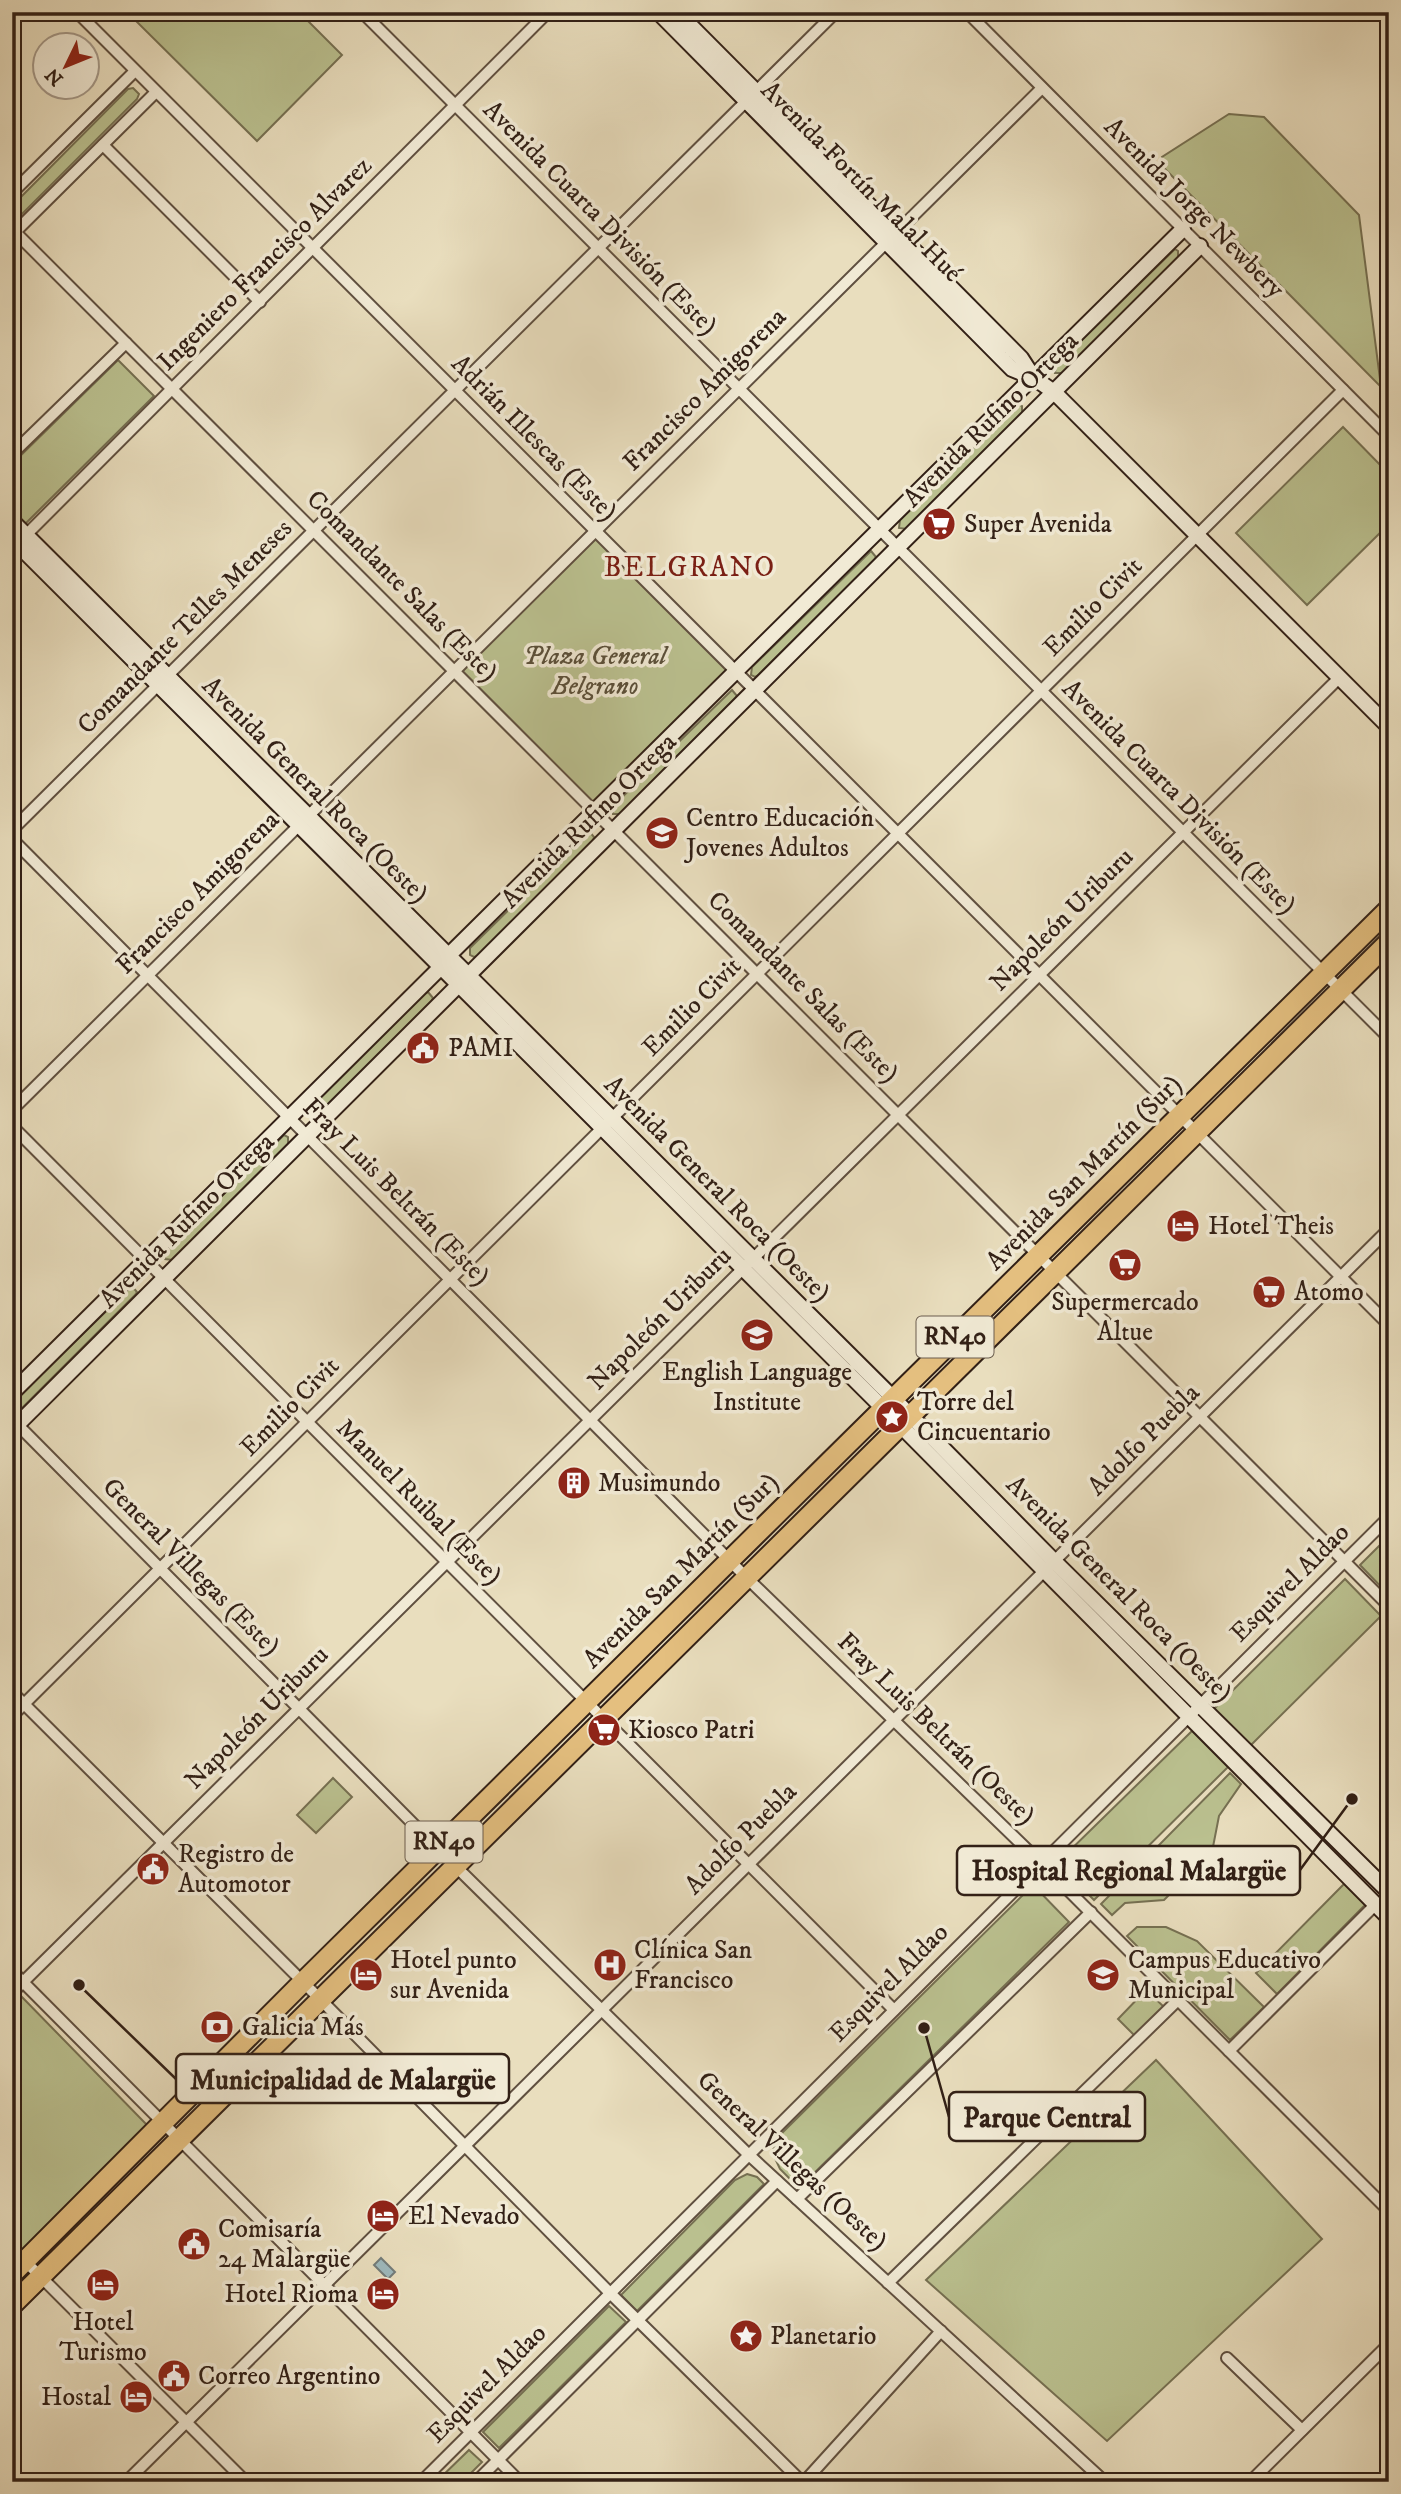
<svg xmlns="http://www.w3.org/2000/svg" width="1401" height="2494" viewBox="0 0 1401 2494" font-family="'IM FELL DW Pica',serif">
  <rect width="100%" height="100%" fill="#e9debe"/>
  <filter id="stains"><feTurbulence type="fractalNoise" baseFrequency=".00286" numOctaves="4"/><feColorMatrix values="0 0 0 0 .2 0 0 0 0 .09 0 0 0 0 .02 0 0 0 .5 -.17"/></filter>
  <radialGradient id="worn" r=".72"><stop offset=".6" stop-color="#630" stop-opacity="0"/><stop offset="1" stop-color="#630" stop-opacity=".3"/></radialGradient>
  <!-- green -->
  <g fill="#bac08f" stroke="#767052" stroke-width="2">
    <path d="M142 12H299L342 55 257 141 135 20Z"/>
    <path d="M133 88 139 94 137 99 17 219 12 221V206L128 89Z"/>
    <path d="M1229 114 1264 117 1359 215 1381 387 1165 169 1162 157Z"/>
    <path d="M1175 249 1178 251V259L1063 373H1055L1056 365Z"/>
    <path d="M118 360 154 396 20 529 12 521V464Z"/>
    <path d="M1018 404 1022 406V414L907 529 899 528 900 520Z"/>
    <path d="M1343 427 1389 474V524L1307 605 1236 533Z"/>
    <path d="M595 531 735 671 595 810 455 671Z"/>
    <path d="M871 551 876 557 874 561 759 675 755 677 751 675 752 667Z"/>
    <path d="M732 690 737 696 735 700 621 814H613V806Z"/>
    <path d="M589 831 594 837 593 841 478 956 474 957 470 955V948Z"/>
    <path d="M428 992 433 998 431 1002 316 1117 308 1116 309 1108 424 994Z"/>
    <path d="M284 1135 288 1137V1145L173 1260 165 1259V1251Z"/>
    <path d="M132 1286 137 1292 135 1295 20 1410H13V1402Z"/>
    <path d="M1389 1536V1595L1360 1565Z"/>
    <path d="M1345 1579 1381 1616 1249 1747 1213 1710Z"/>
    <path d="M1192 1731 1228 1767 1094 1900 1057 1863Z"/>
    <path d="M1230 1773 1241 1784 1219 1816 1212 1852 1164 1900 1125 1903 1112 1915 1101 1904Z"/>
    <path d="M333 1778 352 1797 316 1833 297 1815Z"/>
    <path d="M1344 1884 1365 1905 1277 1994 1256 1973Z"/>
    <path d="M1033 1885 1069 1922 799 2188 780 2169 772 2152 780 2135Z"/>
    <path d="M1137 1927H1166L1197 1941 1264 2007 1230 2040 1127 1936Z"/>
    <path d="M1146 1990 1164 2007 1135 2036 1118 2019Z"/>
    <path d="M20 1995 147 2125 22 2250 12 2241V2003Z"/>
    <path d="M1156 2060 1322 2239 1107 2441 926 2280Z"/>
    <path d="M747 2174 757 2177 764 2184 637 2311 621 2295 735 2180Z"/>
    <path d="M609 2306 626 2322 499 2448 483 2432Z"/>
    <path d="M469 2450 482 2462 462 2482H436Z"/>
  </g>
  <!-- water -->
  <path fill="#9eb9bd" stroke="#737c7a" stroke-width="2" d="M381 2258 395 2272 388 2279 374 2265Z"/>
  <g fill="none" stroke-linecap="round" stroke-linejoin="round">
    <defs>
      <g id="street">
        <path d="M77 12 1389 1325"/>
        <path d="M362 12 1389 1038"/>
        <path d="M967 12 1389 436"/>
        <path d="M103 145 260 302"/>
        <path d="M12 193 135 71"/>
        <path d="M12 229 1389 1606"/>
        <path d="M12 235 156 92"/>
        <path d="M12 454 126 343"/>
        <path d="M21 540 548 12"/>
        <path d="M12 830 836 12"/>
        <path d="M12 839 747 1578 1041 1863 1389 2211"/>
        <path d="M12 1110 1042 88"/>
        <path d="M12 1126 894 2010"/>
        <path d="M12 1419 438 1849 749 2155 1105 2482"/>
        <path d="M12 1692 321 2000 610 2293 802 2482"/>
        <path d="M12 1716 1343 390"/>
        <path d="M12 1971 520 2482"/>
        <path d="M12 1993 1339 678"/>
        <path d="M1229 2051 1376 1904"/>
        <path d="M797 2199 1091 1912"/>
        <path d="M12 2248 246 2482"/>
        <path d="M888 2283 1178 2000"/>
        <path d="M1227 2358 1302 2430"/>
        <path d="M126 2482 1389 1229"/>
        <path d="M421 2482 1389 1517"/>
        <path d="M476 2482 777 2181"/>
        <path d="M804 2482 941 2331"/>
        <path d="M1250 2482 1389 2344"/>
      </g>
      <g id="secondary">
        <path d="M658 12 1012 369 1034 378 1021 358 677 12"/>
        <path d="M1034 378 1054 392 1389 727"/>
        <path d="M12 521 893 1398 1054 1561 1389 1892"/>
        <path d="M12 539 901 1426 1389 1918"/>
        <path d="M12 1393 441 967 448 956 1183 229"/>
        <path d="M12 1430 1200 246"/>
      </g>
      <g id="highway">
        <path d="M12 2274 303 1982 1389 909"/>
        <path d="M12 2305 1389 942"/>
      </g>
    </defs>
    <!-- street casing -->
    <use href="#street" stroke="#605040" stroke-width="14"/>
    <!-- secondary casing -->
    <use href="#secondary" stroke="#322016" stroke-width="18"/>
    <!-- highway casing -->
    <use href="#highway" stroke="#322016" stroke-width="23"/>
    <!-- street -->
    <use href="#street" stroke="#f1ead5" stroke-width="10"/>
    <!-- secondary -->
    <use href="#secondary" stroke="#f1ead5" stroke-width="14"/>
    <!-- highway -->
    <use href="#highway" stroke="#e4bf7f" stroke-width="19"/>
  </g>
  <!-- icons -->
  <defs>
    <symbol id="supermarket-disc" viewBox="-11 -11 22 22"><circle r="9.5" fill="#8f2418" stroke="#f1ead5"/><path d="M-6-5.5h2.5l.6 2H6L4.5 2H-2.5L-4.4-4H-6ZM-1.5 3.2a1.3 1.3 0 1 0 .1 0ZM3 3.2a1.3 1.3 0 1 0 .1 0Z" fill="#fff"/></symbol>
    <symbol id="university-disc" viewBox="-11 -11 22 22"><circle r="9.5" fill="#8f2418" stroke="#f1ead5"/><path d="M0-5L7-2L0 1L-7-2ZM-4 1L0 2.5L4 1V4Q0 6-4 4Z" fill="#fff"/></symbol>
    <symbol id="civic-disc" viewBox="-11 -11 22 22"><circle r="9.5" fill="#8f2418" stroke="#f1ead5"/><path d="M-.6-6.5H3V-4.5H.6V-3L4-1V1h2V6H-6V1h2V-1L-.6-3ZM-1.2 2.5V6h2.4V2.5Z" fill="#fff"/></symbol>
    <symbol id="hotel-disc" viewBox="-11 -11 22 22"><circle r="9.5" fill="#8f2418" stroke="#f1ead5"/><path d="M-6-4.5h1.5V1H6V5H4.5V3h-9V5H-6ZM-4 0a1.8 1.8 0 1 1 3.6 0ZM.5 0V-2.5h3Q6-2.5 6 0Z" fill="#fff"/></symbol>
    <symbol id="school-disc" viewBox="-11 -11 22 22"><circle r="9.5" fill="#8f2418" stroke="#f1ead5"/><path d="M0-5L7-2L0 1L-7-2ZM-4 1L0 2.5L4 1V4Q0 6-4 4Z" fill="#fff"/></symbol>
    <symbol id="sight-disc" viewBox="-11 -11 22 22"><circle r="9.5" fill="#8f2418" stroke="#f1ead5"/><path d="M0-6L1.8-2.2L6-1.7L2.9 1.2L3.7 5.4L0 3.3L-3.7 5.4L-2.9 1.2L-6-1.7L-1.8-2.2Z" fill="#fff"/></symbol>
    <symbol id="building-disc" viewBox="-11 -11 22 22"><circle r="9.5" fill="#8f2418" stroke="#f1ead5"/><path d="M-4-6H4V6H1V3H-1V6H-4ZM-2.5-4.3h1.7v1.8h-1.7ZM.8-4.3h1.7v1.8H.8ZM-2.5-1h1.7V.8h-1.7ZM.8-1h1.7V.8H.8Z" fill="#fff"/></symbol>
    <symbol id="hospital-disc" viewBox="-11 -11 22 22"><circle r="9.5" fill="#8f2418" stroke="#f1ead5"/><path d="M-5-5h3v3.5h4V-5h3V5h-3V1.5h-4V5h-3Z" fill="#fff"/></symbol>
    <symbol id="bank-disc" viewBox="-11 -11 22 22"><circle r="9.5" fill="#8f2418" stroke="#f1ead5"/><path d="M-6-4H6V4H-6ZM0-2.3a2.3 2.3 0 1 0 0 4.6a2.3 2.3 0 1 0 0-4.6Z" fill="#fff"/></symbol>
  </defs>
  <g fill-rule="evenodd">
    <use href="#supermarket-disc" x="920" y="505" width="38" height="38"/>
    <use href="#university-disc" x="643" y="814" width="38" height="38"/>
    <use href="#civic-disc" x="404" y="1029" width="38" height="38"/>
    <use href="#hotel-disc" x="1164" y="1207" width="38" height="38"/>
    <use href="#supermarket-disc" x="1106" y="1246" width="38" height="38"/>
    <use href="#supermarket-disc" x="1250" y="1273" width="38" height="38"/>
    <use href="#school-disc" x="738" y="1316" width="38" height="38"/>
    <use href="#sight-disc" x="873" y="1398" width="38" height="38"/>
    <use href="#building-disc" x="555" y="1464" width="38" height="38"/>
    <use href="#supermarket-disc" x="585" y="1711" width="38" height="38"/>
    <use href="#civic-disc" x="134" y="1850" width="38" height="38"/>
    <use href="#hospital-disc" x="591" y="1946" width="38" height="38"/>
    <use href="#hotel-disc" x="347" y="1956" width="38" height="38"/>
    <use href="#university-disc" x="1084" y="1956" width="38" height="38"/>
    <use href="#bank-disc" x="198" y="2008" width="38" height="38"/>
    <use href="#hotel-disc" x="364" y="2197" width="38" height="38"/>
    <use href="#civic-disc" x="175" y="2225" width="38" height="38"/>
    <use href="#hotel-disc" x="84" y="2266" width="38" height="38"/>
    <use href="#hotel-disc" x="364" y="2275" width="38" height="38"/>
    <use href="#sight-disc" x="727" y="2317" width="38" height="38"/>
    <use href="#civic-disc" x="155" y="2357" width="38" height="38"/>
    <use href="#hotel-disc" x="117" y="2378" width="38" height="38"/>
  </g>
  <g text-anchor="middle" dominant-baseline="central" stroke-width="7" stroke-linejoin="round" paint-order="stroke">
    <!-- shield labels -->
    <g fill="#f1ead5" stroke="#6b5d4f" stroke-width="2">
      <rect x="916.5" y="1316.5" width="77" height="41" rx="5"/>
      <rect x="405.5" y="1821.5" width="77" height="41" rx="5"/>
    </g>
    <g font-size="24" font-weight="bold" fill="#322016">
      <text x="955" y="1337">RN40</text>
      <text x="444" y="1842">RN40</text>
    </g>
    <!-- street labels -->
    <g font-size="26" fill="#322016" stroke="#f1ead5">
      <text transform="translate(861 182) rotate(45)">Avenida Fortín Malal Hué</text>
      <text transform="translate(1194 208) rotate(45)">Avenida Jorge Newbery</text>
      <text transform="translate(600 218) rotate(45)">Avenida Cuarta División (Este)</text>
      <text transform="translate(265 264) rotate(-45)">Ingeniero Francisco Alvarez</text>
      <text transform="translate(705 390) rotate(-45)">Francisco Amigorena</text>
      <text transform="translate(991 420) rotate(-45)">Avenida Rufino Ortega</text>
      <text transform="translate(534 438) rotate(45)">Adrián Illescas (Este)</text>
      <text transform="translate(402 586) rotate(45)">Comandante Salas (Este)</text>
      <text transform="translate(1093 607) rotate(-45)">Emilio Civit</text>
      <text transform="translate(185 627) rotate(-45)">Comandante Telles Meneses</text>
      <text transform="translate(315 790) rotate(45)">Avenida General Roca (Oeste)</text>
      <text transform="translate(1179 797) rotate(45)">Avenida Cuarta División (Este)</text>
      <text transform="translate(589 821) rotate(-45)">Avenida Rufino Ortega</text>
      <text transform="translate(198 893) rotate(-45)">Francisco Amigorena</text>
      <text transform="translate(1062 920) rotate(-45)">Napoleón Uriburu</text>
      <text transform="translate(803 987) rotate(45)">Comandante Salas (Este)</text>
      <text transform="translate(692 1007) rotate(-45)">Emilio Civit</text>
      <text transform="translate(1084 1173) rotate(-45)">Avenida San Martín (Sur)</text>
      <text transform="translate(717 1189) rotate(45)">Avenida General Roca (Oeste)</text>
      <text transform="translate(396 1192) rotate(45)">Fray Luis Beltrán (Este)</text>
      <text transform="translate(187 1221) rotate(-45)">Avenida Rufino Ortega</text>
      <text transform="translate(660 1319) rotate(-45)">Napoleón Uriburu</text>
      <text transform="translate(290 1407) rotate(-45)">Emilio Civit</text>
      <text transform="translate(1144 1440) rotate(-45)">Adolfo Puebla</text>
      <text transform="translate(419 1502) rotate(45)">Manuel Ruibal (Este)</text>
      <text transform="translate(191 1567) rotate(45)">General Villegas (Este)</text>
      <text transform="translate(681 1571) rotate(-45)">Avenida San Martín (Sur)</text>
      <text transform="translate(1290 1583) rotate(-45)">Esquivel Aldao</text>
      <text transform="translate(1119 1589) rotate(45)">Avenida General Roca (Oeste)</text>
      <text transform="translate(257 1718) rotate(-45)">Napoleón Uriburu</text>
      <text transform="translate(936 1729) rotate(44)">Fray Luis Beltrán (Oeste)</text>
      <text transform="translate(741 1839) rotate(-45)">Adolfo Puebla</text>
      <text transform="translate(889 1983) rotate(-45)">Esquivel Aldao</text>
      <text transform="translate(792 2161) rotate(43)">General Villegas (Oeste)</text>
      <text transform="translate(487 2384) rotate(-45)">Esquivel Aldao</text>
    </g>
    <!-- poi labels -->
    <g font-size="26" fill="#322016" stroke="#f1ead5" text-anchor="start">
      <text x="964" y="524">Super Avenida</text>
      <text x="686" y="818">Centro Educación<tspan x="686" dy="30">Jovenes Adultos</tspan></text>
      <text x="448" y="1048">PAMI</text>
      <text x="1208" y="1226">Hotel Theis</text>
      <text x="1294" y="1292">Atomo</text>
      <text x="1125" y="1302" text-anchor="middle">Supermercado<tspan x="1125" dy="30">Altue</tspan></text>
      <text x="757" y="1372" text-anchor="middle">English Language<tspan x="757" dy="30">Institute</tspan></text>
      <text x="917" y="1402">Torre del<tspan x="917" dy="30">Cincuentario</tspan></text>
      <text x="598" y="1483">Musimundo</text>
      <text x="628" y="1730">Kiosco Patri</text>
      <text x="178" y="1854">Registro de<tspan x="178" dy="30">Automotor</tspan></text>
      <text x="634" y="1950">Clínica San<tspan x="634" dy="30">Francisco</tspan></text>
      <text x="390" y="1960">Hotel punto<tspan x="390" dy="30">sur Avenida</tspan></text>
      <text x="1128" y="1960">Campus Educativo<tspan x="1128" dy="30">Municipal</tspan></text>
      <text x="242" y="2027">Galicia Más</text>
      <text x="408" y="2216">El Nevado</text>
      <text x="218" y="2229">Comisaría<tspan x="218" dy="30">24 Malargüe</tspan></text>
      <text x="358" y="2294" text-anchor="end">Hotel Rioma</text>
      <text x="103" y="2322" text-anchor="middle">Hotel<tspan x="103" dy="30">Turismo</tspan></text>
      <text x="770" y="2336">Planetario</text>
      <text x="198" y="2376">Correo Argentino</text>
      <text x="111" y="2397" text-anchor="end">Hostal</text>
    </g>
    <!-- park labels -->
    <g font-size="26" font-style="italic" fill="#5b503a" stroke="#f1ead5">
      <text x="595" y="656">Plaza General<tspan x="595" dy="30">Belgrano</tspan></text>
    </g>
    <!-- neighbourhood labels -->
    <g font-size="28" letter-spacing="2" fill="#7a1f14" stroke="#f1ead5">
      <text x="690" y="567">BELGRANO</text>
    </g>
  </g>
  <!-- callouts -->
  <path fill="none" stroke="#322016" stroke-width="2.5" d="M1352 1799L1300 1870M79 1985L176 2079M924 2028L949 2117"/>
  <g fill="#322016" stroke="#f1ead5" stroke-width="2.5">
    <circle cx="1352" cy="1799" r="7"/>
    <circle cx="79" cy="1985" r="7"/>
    <circle cx="924" cy="2028" r="7"/>
  </g>
  <g fill="#f1ead5" stroke="#322016" stroke-width="2.5">
    <rect x="957" y="1846" width="343" height="49" rx="7"/>
    <rect x="176" y="2054" width="333" height="49" rx="7"/>
    <rect x="949" y="2092" width="196" height="49" rx="7"/>
  </g>
  <g font-size="28" text-anchor="middle" font-weight="bold" fill="#322016">
    <text x="1129" y="1880">Hospital Regional Malargüe</text>
    <text x="343" y="2089">Municipalidad de Malargüe</text>
    <text x="1047" y="2127">Parque Central</text>
  </g>
  <!-- margin -->
  <rect width="1401" height="2494" fill="none" stroke="#e9debe" stroke-width="42"/>
  <rect x="14" y="14" width="1373" height="2466" fill="none" stroke="#322016" stroke-width="3.5"/>
  <rect x="21" y="21" width="1359" height="2452" fill="none" stroke="#322016" stroke-width="2"/>
  <!-- north arrow -->
  <g transform="translate(66 66) rotate(227)"><circle r="33" fill="#f1ead5" stroke="#a59989" stroke-width="2"/>
  <path d="M0-5L12 26L0 18L-12 26Z" fill="#8f2418"/>
  <text y="-10" font-size="19" font-weight="bold" text-anchor="middle" fill="#322016">N</text>
  </g>
  <rect width="100%" height="100%" filter="url(#stains)"/>
  <rect width="100%" height="100%" fill="url(#worn)"/>
</svg>
